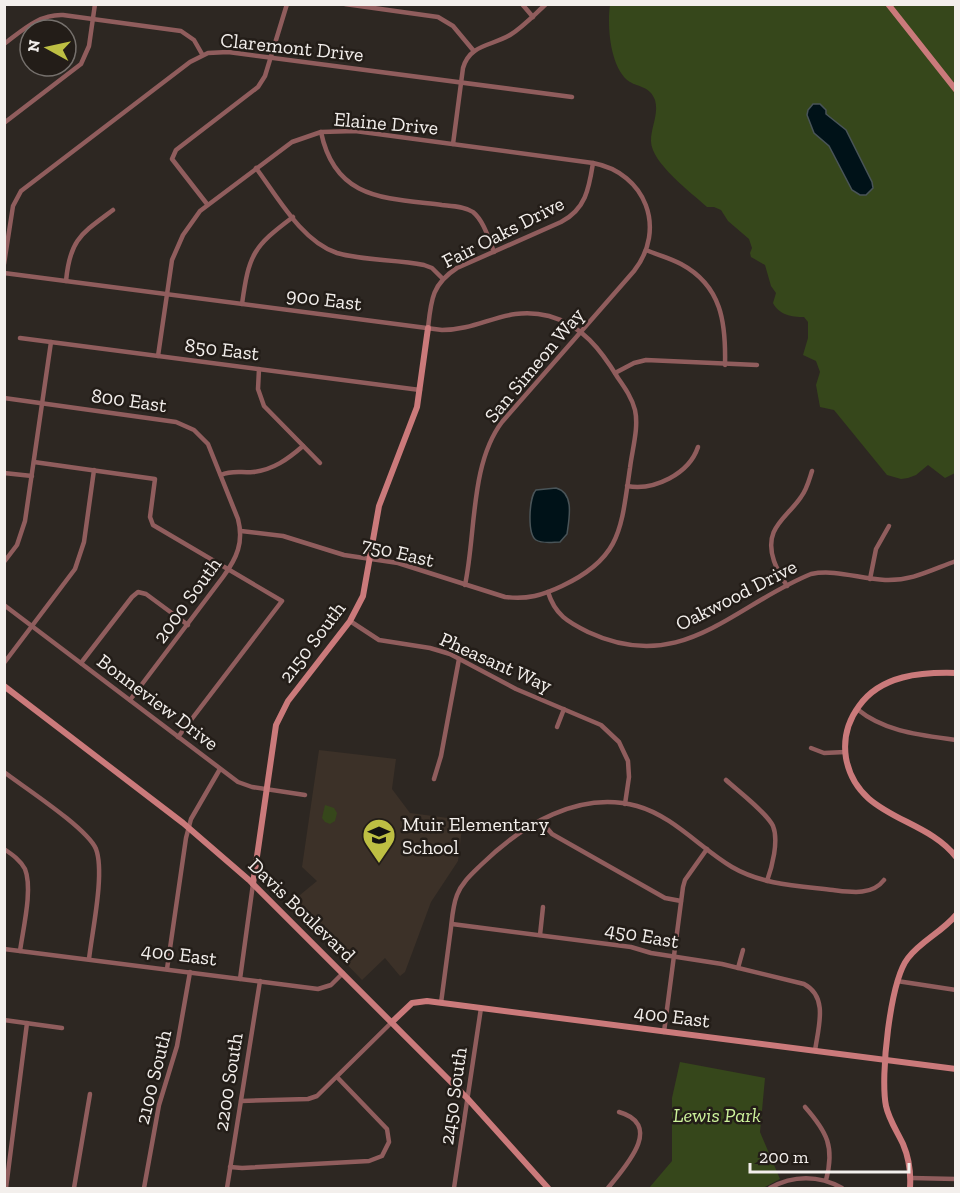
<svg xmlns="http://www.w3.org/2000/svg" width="960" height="1193" viewBox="0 0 960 1193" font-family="'Zilla Slab',serif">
  <rect width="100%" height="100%" fill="#2d2722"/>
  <!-- built -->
  <path fill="#3c3128" d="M319 750 396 759 392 789 410 813 463 820 458 861 431 902 405 972 400 976 385 958 362 980 289 904 317 881 302 867Z"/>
  <!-- green -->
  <g fill="#36471b">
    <path d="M610 5H955V473L945 478 928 465 916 475 908 478 901 479 887 475 834 410 820 407 816 385 820 372 816 361 803 355 808 338V322L804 317C792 317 779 315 773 303L776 293 771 286 765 265 751 257 750 253 752 248 749 239 728 221 721 210 714 207H707C692 193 651 163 651 141 651 127 659 114 655 100 650 86 638 87 630 82 610 69 607 26 610 5Z"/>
    <path d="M325 805 334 808 337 813 335 821 330 824 325 822 322 818Z"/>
    <path d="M680 1062 765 1078 760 1132 780 1179 763 1188H649L672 1161V1098Z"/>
  </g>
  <!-- water -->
  <g fill="#001218" stroke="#495458" stroke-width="1.5">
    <path d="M813 104H820L826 110V114L846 130 872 182 873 188 866 195H860L852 190 829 146 814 133 807 115 808 110Z"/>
    <path d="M556 488C575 493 569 519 567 534L560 542C553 542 542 544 536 540 527 534 529 497 536 490Z"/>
  </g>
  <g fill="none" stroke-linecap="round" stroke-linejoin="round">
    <!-- street -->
    <g stroke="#905d5d" stroke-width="4.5">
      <path d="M345 4 438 17 453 26 473 50"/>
      <path d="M522 4 533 17"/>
      <path d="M4 44C23 30 39 14 63 15L181 31 194 40 202 54"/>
      <path d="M4 123 81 64 89 46 95 4"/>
      <path d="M321 132C335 200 385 198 442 205 452 206 464 206 473 212 484 221 489 240 494 252"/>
      <path d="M453 144 463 68C470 44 492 46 510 35 523 27 534 15 546 4"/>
      <path d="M256 168C277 196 302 242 337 253 365 261 396 259 424 265L432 268 443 279"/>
      <path d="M207 204 172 159 176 150 258 87 265 76 287 4"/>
      <path d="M646 250C658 255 670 258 681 264 722 286 726 323 725 365"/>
      <path d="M4 264 13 206 21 191 190 62 208 53 228 52 572 97"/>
      <path d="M4 273 442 330C482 330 506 305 549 316 582 325 601 350 618 378 625 388 632 398 635 410 639 428 632 450 630 468 621 528 622 558 562 586 543 595 527 600 505 597L398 563 344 555 283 536 241 531"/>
      <path d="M66 281C70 239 81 234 113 210"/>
      <path d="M242 304C249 254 253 247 293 217"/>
      <path d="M428 328C431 300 432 284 457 268L561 222C586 209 589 188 593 163"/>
      <path d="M20 338 420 390"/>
      <path d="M158 356 172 260 183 235 200 211 292 142 321 132 355 131 593 163C646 173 667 229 634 271L502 422C470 464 476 534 465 585"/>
      <path d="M259 369 258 389 264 406 320 463"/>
      <path d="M615 373 634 363 646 360 757 365"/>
      <path d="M4 398 176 422 194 430 208 444 238 519C244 542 237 558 223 577L130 700"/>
      <path d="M34 462 155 479 150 517 153 525 282 601 178 737"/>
      <path d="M4 473 32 476"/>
      <path d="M221 475C232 470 241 473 253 472 273 470 288 459 303 446"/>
      <path d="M627 486C654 491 689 474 698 447"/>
      <path d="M4 562 17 545 25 521 51 342"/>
      <path d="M870 579 876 549 889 526"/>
      <path d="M787 586C782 578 777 570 774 561 763 528 786 519 801 497 807 489 809 480 812 471"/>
      <path d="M548 592C555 615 568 622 588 632 682 676 732 606 811 574 836 569 860 579 885 580 912 581 931 570 956 561"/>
      <path d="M4 605 238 782 252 787 305 795"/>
      <path d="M350 621 379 640 430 648 450 654 516 689 601 725 619 742 628 761 629 777 625 804"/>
      <path d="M4 663 75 569 84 542 94 470"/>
      <path d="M81 663 132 597 138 592 146 594 188 625"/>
      <path d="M857 709C885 732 920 735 956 740"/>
      <path d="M557 727 564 709"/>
      <path d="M811 748 824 753 845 752"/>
      <path d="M4 772C25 788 87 828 96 849 105 873 92 932 89 959"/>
      <path d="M434 779 441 756 459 659"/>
      <path d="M726 780C738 791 767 813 773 826 779 841 772 867 767 881"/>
      <path d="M541 821 552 834 665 898 681 901"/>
      <path d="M4 849C13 855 20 860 25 869 33 889 23 929 20 951"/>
      <path d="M452 924 631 947 651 953 722 964 804 984C829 997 818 1028 815 1051"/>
      <path d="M540 935 543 907"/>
      <path d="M4 949 318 989 331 985 343 973"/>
      <path d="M738 968 743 950"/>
      <path d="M167 969 186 838 191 819 220 769"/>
      <path d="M240 979 253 884"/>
      <path d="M897 981 956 990"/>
      <path d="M441 1003C444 981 447 958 450 935 452 922 452 908 457 895 462 882 473 873 482 864 522 825 579 790 637 806 673 816 700 848 732 867 763 885 799 886 833 890 850 892 872 896 884 880"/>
      <path d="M4 1020 62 1028"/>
      <path d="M664 1032 683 887 685 880 707 849"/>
      <path d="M241 1101 308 1099 317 1096 392 1022"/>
      <path d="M805 1107C827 1132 835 1147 826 1180"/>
      <path d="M230 1167 242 1168 369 1161 382 1156 389 1142 387 1129 337 1077"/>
      <path d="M911 1178 956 1179"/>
      <path d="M6 1188 27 1023"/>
      <path d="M74 1188 90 1094"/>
      <path d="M144 1188 159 1105 177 1046 190 972"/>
      <path d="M227 1188 260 981"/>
      <path d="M454 1188 481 1008"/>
      <path d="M608 1188C624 1168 665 1125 619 1112"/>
      <path d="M770 1188C793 1175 819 1175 842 1188"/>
    </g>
    <!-- secondary -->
    <g stroke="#cb7a7b" stroke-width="6">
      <path d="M888 4 956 90"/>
      <path d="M956 673C921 672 881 675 859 706 848 721 843 739 846 758 857 819 925 816 956 857"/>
      <path d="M4 686 183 823 249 880 467 1098 548 1188"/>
      <path d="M253 884 276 725 288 701 350 621 363 596 379 506 417 407 428 328"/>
      <path d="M392 1022 412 1003 427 1001 956 1069"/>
      <path d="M910 1188C911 1173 909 1158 903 1144 897 1131 889 1120 886 1106 880 1077 890 981 908 958 921 941 942 932 956 915"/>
    </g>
  </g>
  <!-- icons -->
  <defs>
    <symbol id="school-pin" viewBox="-11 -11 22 30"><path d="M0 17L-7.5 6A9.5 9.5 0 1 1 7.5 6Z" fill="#bdbf43" stroke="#231d18"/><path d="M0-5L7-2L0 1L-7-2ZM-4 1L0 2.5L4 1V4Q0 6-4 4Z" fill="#111"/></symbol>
  </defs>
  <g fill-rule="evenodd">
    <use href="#school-pin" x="360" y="816" width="38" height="52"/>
  </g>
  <g text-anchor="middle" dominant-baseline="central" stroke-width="5" stroke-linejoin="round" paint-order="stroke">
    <!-- street labels -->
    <g font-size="20" fill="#f3efec" stroke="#231d18">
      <text transform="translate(292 47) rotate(6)">Claremont Drive</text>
      <text transform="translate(386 123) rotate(5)">Elaine Drive</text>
      <text transform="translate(503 232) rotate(-27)">Fair Oaks Drive</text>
      <text transform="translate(324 299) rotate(7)">900 East</text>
      <text transform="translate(222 349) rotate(7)">850 East</text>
      <text transform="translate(534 365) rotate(-50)">San Simeon Way</text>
      <text transform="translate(129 400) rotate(8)">800 East</text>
      <text transform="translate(398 552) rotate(13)">750 East</text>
      <text transform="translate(736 595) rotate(-27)">Oakwood Drive</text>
      <text transform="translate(187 600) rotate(-54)">2000 South</text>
      <text transform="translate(312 642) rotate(-53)">2150 South</text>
      <text transform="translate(496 662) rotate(24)">Pheasant Way</text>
      <text transform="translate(158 702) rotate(37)">Bonneview Drive</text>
      <text transform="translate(302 910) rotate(44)">Davis Boulevard</text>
      <text transform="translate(642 935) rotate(10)">450 East</text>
      <text transform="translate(179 954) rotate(7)">400 East</text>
      <text transform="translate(672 1016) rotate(7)">400 East</text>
      <text transform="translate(153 1077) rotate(-76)">2100 South</text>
      <text transform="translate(228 1082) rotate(-81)">2200 South</text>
      <text transform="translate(453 1096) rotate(-82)">2450 South</text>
    </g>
    <!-- poi labels -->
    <g font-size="20" fill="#f3efec" stroke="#231d18" text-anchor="start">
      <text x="402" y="824">Muir Elementary<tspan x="402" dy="23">School</tspan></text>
    </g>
    <!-- park labels -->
    <g font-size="20" font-style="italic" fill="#cdf29b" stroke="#231d18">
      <text x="717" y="1115">Lewis Park</text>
    </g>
  </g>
  <!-- border -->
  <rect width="960" height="1193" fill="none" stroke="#f3efec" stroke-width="12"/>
  <!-- north arrow -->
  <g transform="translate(48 48) rotate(278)"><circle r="28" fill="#231d18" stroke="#76716d" stroke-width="1.5"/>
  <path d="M0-4.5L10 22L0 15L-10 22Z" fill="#bdbf43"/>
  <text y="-9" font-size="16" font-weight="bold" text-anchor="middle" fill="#f3efec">N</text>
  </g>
  <!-- scale -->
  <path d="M750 1163v9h159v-9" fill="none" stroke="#f3efec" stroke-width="3"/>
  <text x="759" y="1163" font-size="18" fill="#f3efec" stroke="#231d18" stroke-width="4.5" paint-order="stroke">200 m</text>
</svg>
